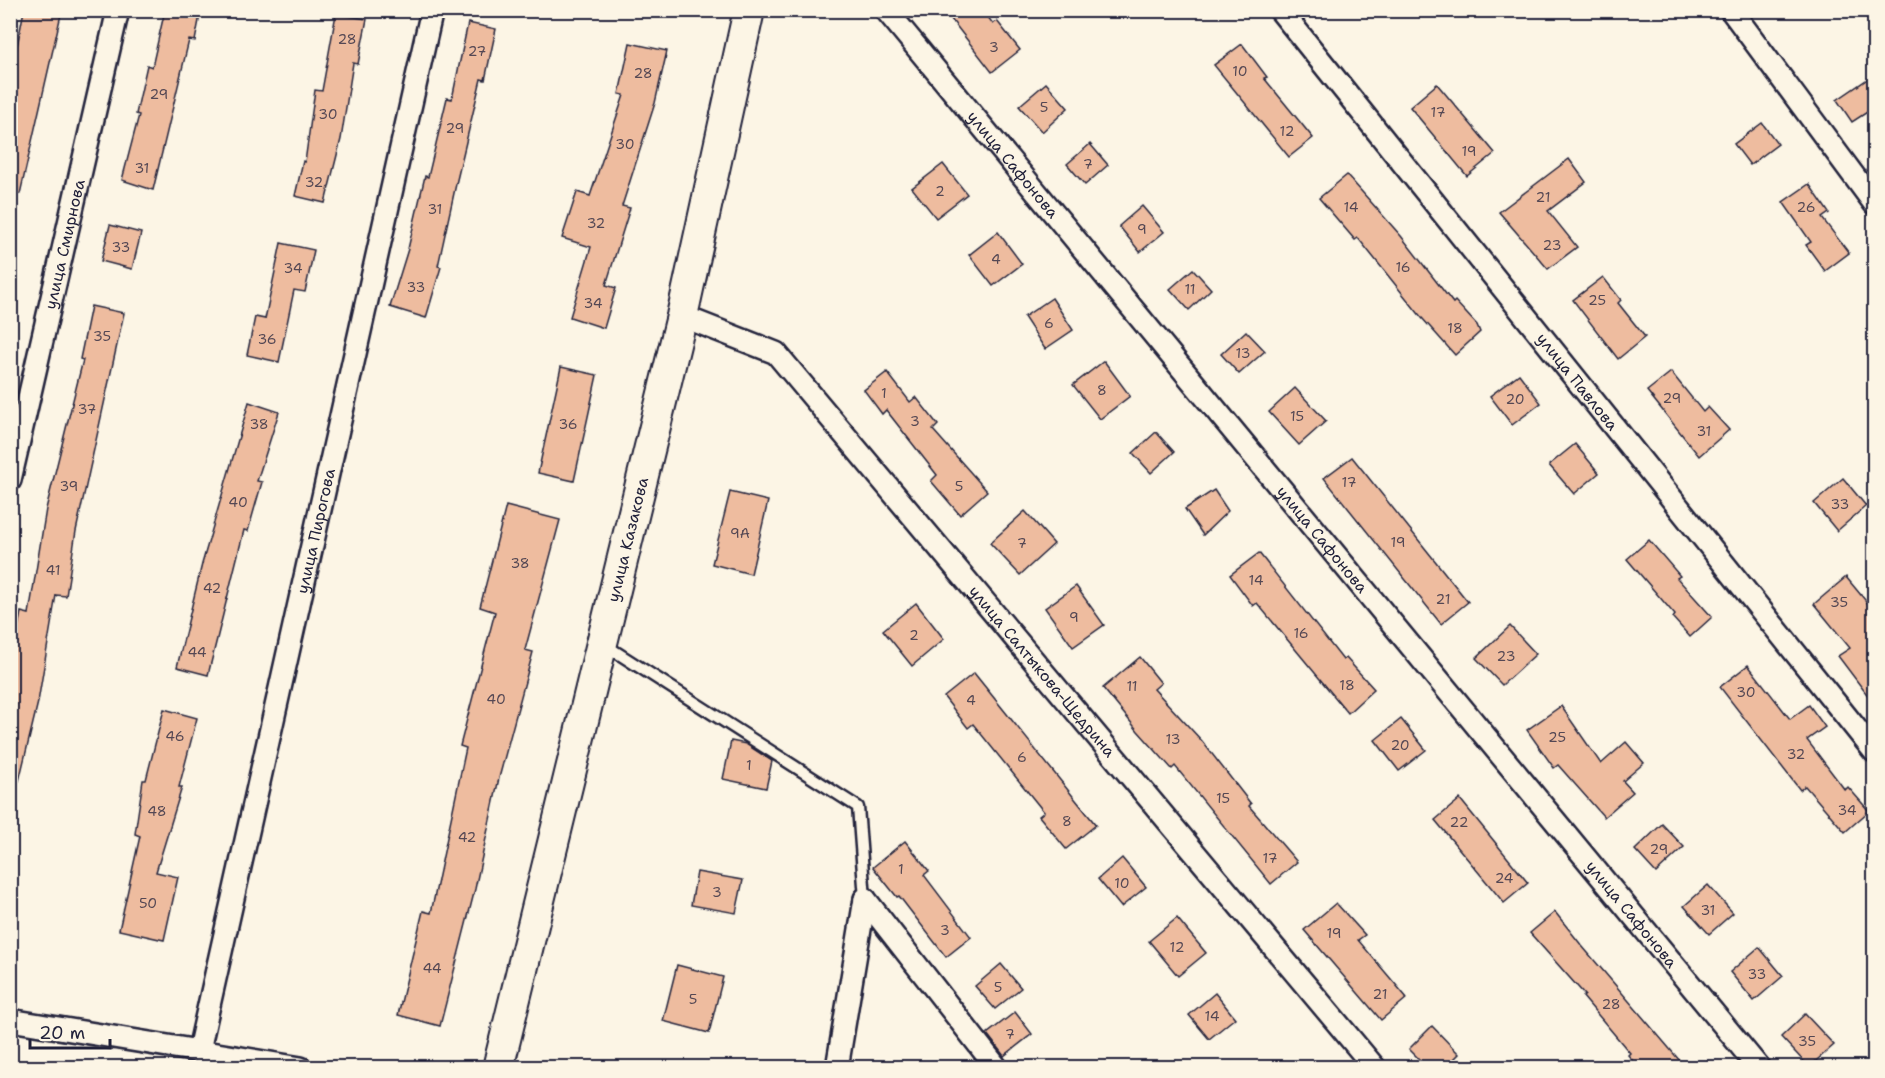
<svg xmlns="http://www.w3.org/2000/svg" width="1885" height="1078" viewBox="0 0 1885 1078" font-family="'Shantell Sans',sans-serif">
  <rect width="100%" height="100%" fill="#fcf5e5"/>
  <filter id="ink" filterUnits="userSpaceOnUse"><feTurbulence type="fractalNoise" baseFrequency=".0167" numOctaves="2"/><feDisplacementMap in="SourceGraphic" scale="12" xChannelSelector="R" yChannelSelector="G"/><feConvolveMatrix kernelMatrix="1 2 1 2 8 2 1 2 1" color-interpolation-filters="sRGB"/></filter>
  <g filter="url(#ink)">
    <!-- building -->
    <g fill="#eebc9f" stroke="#22223b" stroke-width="1.5">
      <path d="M24 10H62L20 194 10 193V61L14 62Z"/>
      <path d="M165 10H201L195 41 189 40 153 190 122 180 139 115 136 114 147 65 152 67Z"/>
      <path d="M944 10H983L993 24 997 21 1020 50 992 72Z"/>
      <path d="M336 14 367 19 358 64 353 63 341 139 325 203 295 196 303 161 305 162 315 90 322 91Z"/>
      <path d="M468 23 496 29 485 80 481 79 456 184 438 266 441 267 426 318 390 307 408 249 425 176 428 177 447 98 452 99Z"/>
      <path d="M630 43 667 51 655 103 622 206 630 208 606 285 616 288 604 328 570 317 591 247 562 238 577 192 590 196 624 95 619 94Z"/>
      <path d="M1242 44 1267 77 1264 78 1313 138 1289 157 1214 65Z"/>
      <path d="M1875 74V107L1852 122 1837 100Z"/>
      <path d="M1046 83 1068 108 1042 132 1019 106Z"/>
      <path d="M1437 84 1495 153 1467 176 1410 107Z"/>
      <path d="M1762 123 1778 144 1750 165 1734 144Z"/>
      <path d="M1090 144 1108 165 1085 185 1067 164Z"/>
      <path d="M1569 159 1586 182 1548 211 1577 247 1548 269 1499 212Z"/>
      <path d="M943 164 967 194 936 218 912 188Z"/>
      <path d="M1347 175 1401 236 1453 303 1455 301 1477 325 1480 332 1455 355 1422 318 1358 238 1355 240 1319 198Z"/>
      <path d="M1809 184 1829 213 1822 218 1849 253 1825 271 1806 245 1811 242 1783 202Z"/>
      <path d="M1142 206 1164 232 1140 252 1119 226Z"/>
      <path d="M110 225 141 233 132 269 101 261Z"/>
      <path d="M998 232 1022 264 993 286 969 255Z"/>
      <path d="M281 243 314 250 305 292 294 290 279 362 247 355 255 317 265 319Z"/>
      <path d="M1193 269 1211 289 1189 310 1170 289Z"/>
      <path d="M1603 277 1621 300 1618 303 1645 337 1618 359 1573 300Z"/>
      <path d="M1052 298 1073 330 1045 349 1024 317Z"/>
      <path d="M91 306 124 313 76 531 66 596 56 595 38 702 19 781 10 780V668L21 612 29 614 46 509 83 360 80 359Z"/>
      <path d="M1246 331 1265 351 1239 374 1221 354Z"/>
      <path d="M1104 361 1130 396 1100 419 1073 385Z"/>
      <path d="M561 367 597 375 574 481 538 473Z"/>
      <path d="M887 372 910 402 916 397 938 425 933 430 987 491 960 515 931 481 937 475 886 410 882 414 864 390Z"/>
      <path d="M1671 372 1703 412 1708 407 1729 430 1699 456 1647 391Z"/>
      <path d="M1519 374 1541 403 1512 425 1490 396Z"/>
      <path d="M1295 388 1326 421 1299 445 1269 412Z"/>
      <path d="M249 402 279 412 257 481 262 482 248 531 244 530 208 675 177 667 202 564Z"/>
      <path d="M1156 432 1174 452 1151 473 1133 453Z"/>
      <path d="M1575 444 1599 473 1574 494 1549 465Z"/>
      <path d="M1352 457 1468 602 1441 624 1324 478Z"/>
      <path d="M1843 478 1866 506 1837 531 1814 503Z"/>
      <path d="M1214 490 1228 511 1203 535 1185 509Z"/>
      <path d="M730 492 768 501 751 574 712 564Z"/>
      <path d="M506 506 560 520 525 650 533 652 499 778 475 889 440 1026 398 1015 423 911 431 913 466 748 460 746 495 612 480 607Z"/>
      <path d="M1025 511 1054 544 1020 575 990 543Z"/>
      <path d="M1649 540 1680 576 1677 578 1712 617 1690 637 1673 618 1675 615 1627 559Z"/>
      <path d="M1259 553 1343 660 1346 658 1374 689 1348 713 1257 603 1253 606 1230 575Z"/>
      <path d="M1846 577 1875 612V705L1838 656 1850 648 1814 604Z"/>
      <path d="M1076 586 1104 625 1073 647 1045 608Z"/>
      <path d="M916 603 944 639 912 666 883 630Z"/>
      <path d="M1510 626 1536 654 1502 685 1476 658Z"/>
      <path d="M1140 657 1161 683 1154 689 1202 741 1251 804 1249 806 1297 862 1271 884 1175 766 1172 769 1138 731 1103 688Z"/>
      <path d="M1748 665 1790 719 1809 705 1825 727 1807 740 1845 790 1848 787 1869 811 1845 832 1805 786 1800 790 1720 687Z"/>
      <path d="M974 673 1096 825 1066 849 1039 816 1044 812 973 724 968 728 944 697Z"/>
      <path d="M1561 706 1601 764 1626 742 1644 763 1623 781 1633 792 1604 817 1558 765 1554 768 1527 730Z"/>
      <path d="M164 709 197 718 179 787H182L156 872 178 877 164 940 119 930 140 836 135 834 143 780H146Z"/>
      <path d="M1401 719 1426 750 1399 771 1375 740Z"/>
      <path d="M731 741 746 744 772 761 766 788 723 779Z"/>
      <path d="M1460 799 1528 883 1504 903 1435 820Z"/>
      <path d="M1662 824 1684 847 1656 873 1635 850Z"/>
      <path d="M905 841 929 871 924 875 971 937 946 957 899 896 897 897 873 867Z"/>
      <path d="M1122 858 1146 887 1121 907 1098 879Z"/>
      <path d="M697 872 743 880 736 913 691 905Z"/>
      <path d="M1708 885 1733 913 1709 934 1684 906Z"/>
      <path d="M1336 903 1365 935 1358 940 1407 998 1381 1020 1304 930Z"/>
      <path d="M1555 912 1582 946 1686 1068H1639L1628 1055 1630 1053 1583 997 1585 995 1530 933Z"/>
      <path d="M1177 918 1206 953 1178 976 1149 941Z"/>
      <path d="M1759 947 1783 976 1754 1001 1730 972Z"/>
      <path d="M1001 964 1021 988 995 1009 975 986Z"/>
      <path d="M677 965 723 977 709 1033 663 1021Z"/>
      <path d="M1215 993 1235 1018 1209 1039 1189 1015Z"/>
      <path d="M1015 1012 1032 1034 1004 1056 987 1034Z"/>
      <path d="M1805 1014 1834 1045 1809 1067 1781 1037Z"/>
      <path d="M1432 1026 1459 1054 1445 1068H1428L1409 1049Z"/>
    </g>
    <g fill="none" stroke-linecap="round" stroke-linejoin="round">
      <defs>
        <path id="service" d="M605 645 858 807 865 899"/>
        <g id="minor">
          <path id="s1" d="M886 10 1759 1068"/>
          <path id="s2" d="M1280 10 1874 751"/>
          <path d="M1731 10 1874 203"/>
          <path id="s3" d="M682 316 776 353 1375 1068"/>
          <path id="s4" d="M10 480 118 10"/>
          <path d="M865 899 997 1068"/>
          <path d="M10 1020 301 1068"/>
          <path id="s5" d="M199 1050 432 10"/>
          <path d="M837 1068 865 899"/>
        </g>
        <g id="secondary">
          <path id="s6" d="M498 1068 682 316 749 10"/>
        </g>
      </defs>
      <!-- service casing -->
      <use href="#service" stroke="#22223b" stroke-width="15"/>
      <!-- minor casing -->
      <use href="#minor" stroke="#22223b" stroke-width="26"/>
      <!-- secondary casing -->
      <use href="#secondary" stroke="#22223b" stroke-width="34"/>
      <!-- service -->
      <use href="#service" stroke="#fcf5e5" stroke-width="10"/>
      <!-- minor -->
      <use href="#minor" stroke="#fcf5e5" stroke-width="21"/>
      <!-- secondary -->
      <use href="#secondary" stroke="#fcf5e5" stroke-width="30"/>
    </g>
  </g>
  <g text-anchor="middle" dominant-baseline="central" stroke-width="5" stroke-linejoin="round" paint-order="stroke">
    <!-- number labels -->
    <g font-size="14" fill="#554854">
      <text x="347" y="39">28</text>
      <text x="994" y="47">3</text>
      <text x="477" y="51">27</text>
      <text x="1240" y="71">10</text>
      <text x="643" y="73">28</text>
      <text x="159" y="94">29</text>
      <text x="1044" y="107">5</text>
      <text x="1438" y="112">17</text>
      <text x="328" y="114">30</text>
      <text x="455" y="128">29</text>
      <text x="1287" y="131">12</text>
      <text x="625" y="144">30</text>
      <text x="1469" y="151">19</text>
      <text x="1088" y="164">7</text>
      <text x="142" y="168">31</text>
      <text x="314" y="182">32</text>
      <text x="940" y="191">2</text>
      <text x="1543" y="197">21</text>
      <text x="1351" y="207">14</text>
      <text x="1806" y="207">26</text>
      <text x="435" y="209">31</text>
      <text x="596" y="223">32</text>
      <text x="1142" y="229">9</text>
      <text x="1552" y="245">23</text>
      <text x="121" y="247">33</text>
      <text x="996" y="259">4</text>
      <text x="1403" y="267">16</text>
      <text x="293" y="268">34</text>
      <text x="416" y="287">33</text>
      <text x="1190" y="289">11</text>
      <text x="1597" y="300">25</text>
      <text x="593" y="303">34</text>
      <text x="1049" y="323">6</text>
      <text x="1455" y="328">18</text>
      <text x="102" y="336">35</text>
      <text x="267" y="339">36</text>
      <text x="1243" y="353">13</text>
      <text x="1102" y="390">8</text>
      <text x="884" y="393">1</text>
      <text x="1672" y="398">29</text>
      <text x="1515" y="399">20</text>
      <text x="87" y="409">37</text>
      <text x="1297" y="416">15</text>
      <text x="915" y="421">3</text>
      <text x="259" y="424">38</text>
      <text x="568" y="424">36</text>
      <text x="1704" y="431">31</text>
      <text x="1349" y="482">17</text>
      <text x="69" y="486">39</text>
      <text x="959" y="486">5</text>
      <text x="238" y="502">40</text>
      <text x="1840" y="504">33</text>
      <text x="740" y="533">9А</text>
      <text x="1398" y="542">19</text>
      <text x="1022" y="543">7</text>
      <text x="520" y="563">38</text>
      <text x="53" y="570">41</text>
      <text x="1256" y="580">14</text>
      <text x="212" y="588">42</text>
      <text x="1443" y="599">21</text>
      <text x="1839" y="602">35</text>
      <text x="1074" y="617">9</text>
      <text x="1301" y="633">16</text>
      <text x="914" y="635">2</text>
      <text x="197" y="652">44</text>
      <text x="1506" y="656">23</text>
      <text x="1347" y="685">18</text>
      <text x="1132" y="686">11</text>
      <text x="1746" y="692">30</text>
      <text x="496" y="699">40</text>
      <text x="971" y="700">4</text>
      <text x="175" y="736">46</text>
      <text x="1557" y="737">25</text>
      <text x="1173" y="739">13</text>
      <text x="1400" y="745">20</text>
      <text x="1796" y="754">32</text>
      <text x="1022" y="757">6</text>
      <text x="749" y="765">1</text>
      <text x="1223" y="798">15</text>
      <text x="1847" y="810">34</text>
      <text x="157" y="811">48</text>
      <text x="1067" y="821">8</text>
      <text x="1459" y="822">22</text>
      <text x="467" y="837">42</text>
      <text x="1659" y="849">29</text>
      <text x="1270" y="858">17</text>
      <text x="901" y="869">1</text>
      <text x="1504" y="878">24</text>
      <text x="1122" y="883">10</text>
      <text x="717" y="892">3</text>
      <text x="148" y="903">50</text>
      <text x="1708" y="910">31</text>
      <text x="945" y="930">3</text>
      <text x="1334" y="933">19</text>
      <text x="1177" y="947">12</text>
      <text x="432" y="968">44</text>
      <text x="1757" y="974">33</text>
      <text x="998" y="987">5</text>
      <text x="1380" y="994">21</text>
      <text x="693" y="999">5</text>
      <text x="1611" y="1004">28</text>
      <text x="1212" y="1016">14</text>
      <text x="1010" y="1034">7</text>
      <text x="1807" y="1041">35</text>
    </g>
    <!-- street labels -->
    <g font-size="16" fill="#22223b" stroke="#fcf5e5">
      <text stroke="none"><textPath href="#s1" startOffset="200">улица Сафонова</textPath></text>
      <text stroke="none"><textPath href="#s4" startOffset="242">улица Смирнова</textPath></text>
      <text stroke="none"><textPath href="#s2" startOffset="476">улица Павлова</textPath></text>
      <text stroke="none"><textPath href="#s5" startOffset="532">улица Пирогова</textPath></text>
      <text stroke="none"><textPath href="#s1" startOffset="686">улица Сафонова</textPath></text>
      <text stroke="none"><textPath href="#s6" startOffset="544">улица Казакова</textPath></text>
      <text stroke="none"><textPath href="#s3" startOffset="516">улица Салтыкова-Щедрина</textPath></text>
      <text stroke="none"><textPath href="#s1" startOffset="1172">улица Сафонова</textPath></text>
    </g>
  </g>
  <!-- margin -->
  <rect width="1885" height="1078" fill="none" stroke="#fcf5e5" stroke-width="36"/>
  <rect x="18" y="18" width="1849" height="1042" fill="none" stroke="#22223b" stroke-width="2" filter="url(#ink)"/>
  <!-- scale -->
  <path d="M30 1039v9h80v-9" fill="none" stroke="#22223b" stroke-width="3"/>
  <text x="39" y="1039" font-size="18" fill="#22223b" stroke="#fcf5e5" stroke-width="4.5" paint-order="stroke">20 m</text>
</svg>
